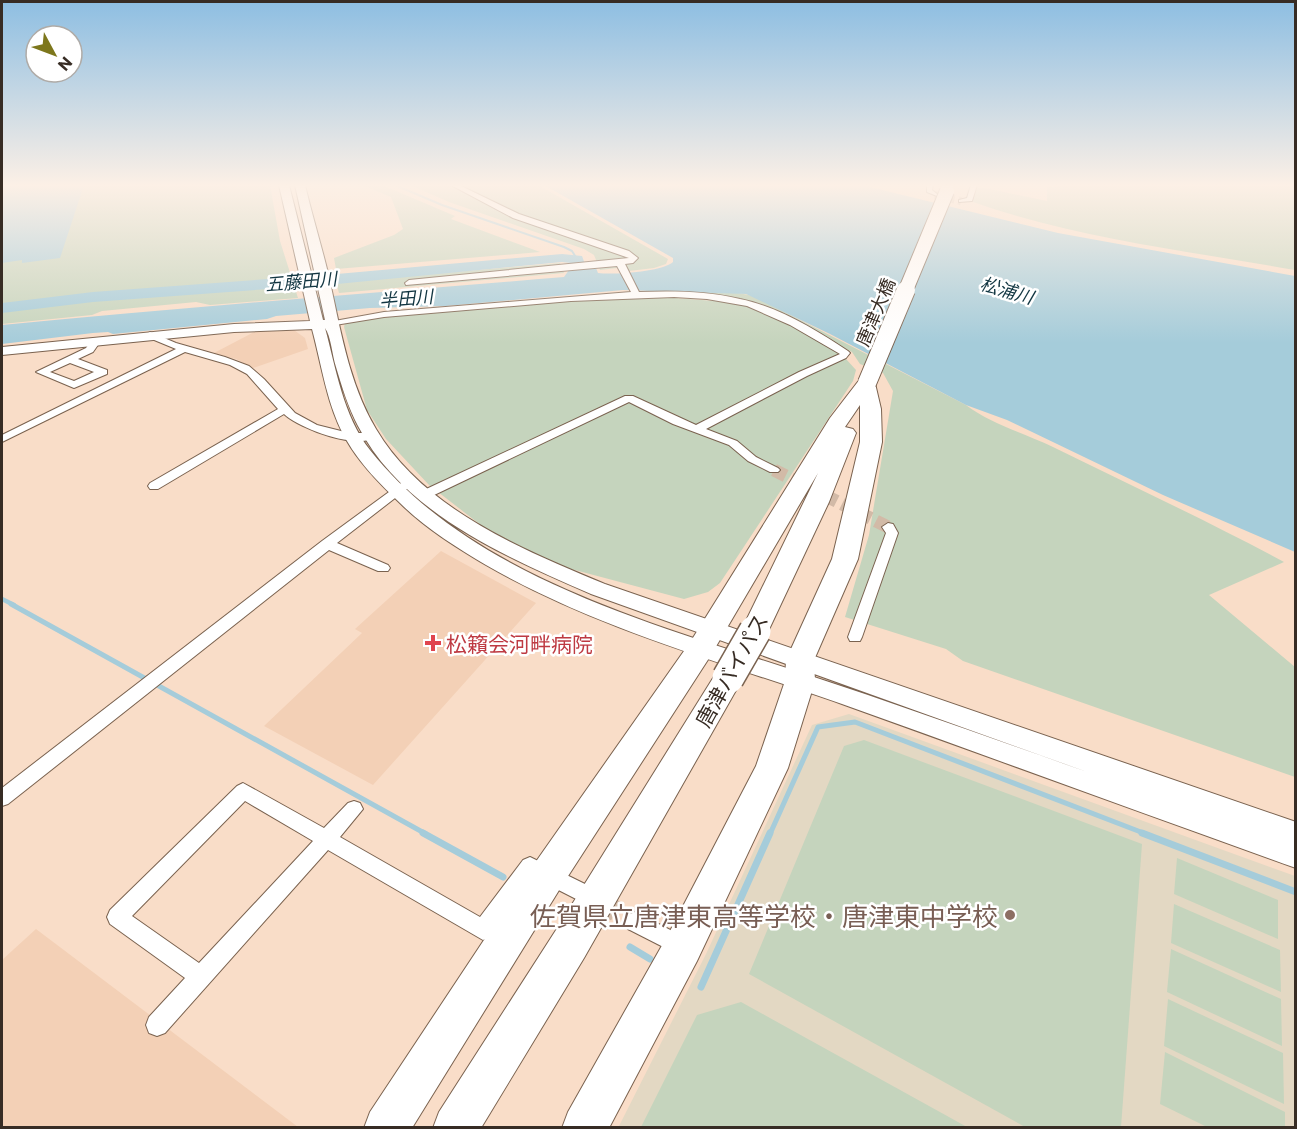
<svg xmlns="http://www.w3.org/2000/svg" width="1297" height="1129" viewBox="0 0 1297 1129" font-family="Commissioner,'Noto Sans JP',sans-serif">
  <rect width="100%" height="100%" fill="#f9ddc8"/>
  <!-- built -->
  <g fill="#f3d0b6">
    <path d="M294 330 305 338 308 349 253 368 236 359 214 353 256 331Z"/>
    <path d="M441 551 536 603 373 785 264 726 362 633 355 629Z"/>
    <path d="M36 929 298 1127 2 1128V960Z"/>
  </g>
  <!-- education -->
  <path fill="#e3d8c3" d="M849 714 1295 876V1127L618 1128 706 954 812 725Z"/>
  <!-- green -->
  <g fill="#c5d4bd">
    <path d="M2 185H270L280 241 298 298 210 305 196 302 102 311 92 315 2 324Z"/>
    <path d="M362 185H382L455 216 451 219 540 252 336 269 334 258 394 235 403 229 391 197Z"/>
    <path d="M410 185H538L668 259 666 264 654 268 629 271 625 267 600 270 594 255 584 249 449 202Z"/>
    <path d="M1059 185H1295V270C1188 251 1076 238 973 202L977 188H985L1047 201V187H1058Z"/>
    <path d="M560 263 564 273 339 293 336 282Z"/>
    <path d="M645 290C675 290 728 288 755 297L966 405C991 424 1024 433 1053 447 1130 485 1208 521 1284 562L1209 595 1295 667V777L963 661 946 649 845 617 869 535 893 391 883 373 860 364 852 352 765 308 740 300 650 294Z"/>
    <path d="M662 297 741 303 763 310 842 353 841 357 846 359 856 370 853 381 720 583 708 592 684 599 571 569 538 556 482 526 429 485 386 439 367 410 344 327 345 323 367 319 581 300Z"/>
    <path d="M864 740 1142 844 1121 1127H1025L749 974 844 746Z"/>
    <path d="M1177 858 1278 900V939L1174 894Z"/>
    <path d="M1174 904 1280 950 1281 992 1171 943Z"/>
    <path d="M1171 949 1281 999 1282 1046 1167 992Z"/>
    <path d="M1168 999 1283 1053 1284 1104 1164 1046Z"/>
    <path d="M741 1002 967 1127H641L697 1015Z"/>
    <path d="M1165 1052 1285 1112V1127H1207L1160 1104Z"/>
  </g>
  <!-- water -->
  <g fill="#a5ccda">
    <path d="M2 185H84L60 258 22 263V260L2 263Z"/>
    <path d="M544 185H862L1058 233 1295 276V552L1163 495 1007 420 966 405 830 334 746 294 623 290 446 306 370 308 276 316 267 319 113 334 108 332 93 333 2 344V325C187 307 375 293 564 277L569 270 596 268 598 273C613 275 662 272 673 262V258Z"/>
  </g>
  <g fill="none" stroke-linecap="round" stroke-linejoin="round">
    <!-- stream-far3 -->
    <path stroke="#a5ccda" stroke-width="2" d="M395 185 442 205 564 247 572 251 577 259"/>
    <!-- stream-far2 -->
    <path stroke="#a5ccda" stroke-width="4.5" d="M2 599 14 605"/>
    <!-- stream-far1 -->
    <g stroke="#a5ccda" stroke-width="5">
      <path d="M11 604 426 834"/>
      <path d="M770 834 818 727 855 722 1146 834"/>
    </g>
    <!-- stream -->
    <g stroke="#a5ccda" stroke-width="7">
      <path d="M423 833 503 877"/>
      <path d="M1142 833 1296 892"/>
      <path d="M630 947 650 959"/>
      <path d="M701 987 770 833"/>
    </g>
    <!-- river -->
    <path fill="#a5ccda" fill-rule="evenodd" d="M562 254 582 256 592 283 590 286H578L571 263 562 262 337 284 93 302 2 313V303L93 292 337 274Z"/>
    <!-- street-tunnel-far2 -->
    <path stroke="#d2baa7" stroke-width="8" stroke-dasharray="8 4" stroke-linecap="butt" d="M935 195 961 201"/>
    <!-- street-tunnel-far1 -->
    <path stroke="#d2baa7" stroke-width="13" stroke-dasharray="13 6" stroke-linecap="butt" d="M774 470 888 527"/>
    <!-- street-tunnel -->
    <path stroke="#d2baa7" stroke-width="21" stroke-dasharray="21 10" stroke-linecap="butt" d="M598 901 635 922"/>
    <defs>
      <g id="street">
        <path d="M451 185H459L519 214 629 251 638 258 633 263 625 264 639 292C673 291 708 291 740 299 779 307 816 330 848 351L850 353 846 358 807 376 706 429 737 441 756 457 778 468 780 470 778 472H770L748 461 729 445 673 424 629 402 430 497H422L420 494 422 491 625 396H633L696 425 799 372 840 354 790 325 747 306 707 299 674 297 571 301 384 317 329 326V322L384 312 631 292 617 266 406 285 405 283 409 280 629 258 513 218Z"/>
        <path d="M927 185H933L932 190 937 194V196L927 192Z"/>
        <path d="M971 185H977L972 201 959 202V200L967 198Z"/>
        <path d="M150 332 176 343 225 357 249 366 264 379 295 413 317 425 349 433H372L378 436C359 451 300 429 284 414L158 489H150L148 486 150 483 278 409 247 374 230 365 185 352 2 442V435L176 349 147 337 145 335Z"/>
        <path d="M92 340 100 342 93 352 78 359 107 370V374L74 388 36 372 86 348ZM70 363 94 372 74 381 50 372Z"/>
        <path d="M404 481 408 482 410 485 408 488 337 543 388 565 390 568 388 571H378L329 550 8 804 2 806V788L322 541Z"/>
        <path d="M888 523 893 524 898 533 862 637 860 641H850L848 637 886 533 882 527Z"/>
        <path d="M243 783 324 828 348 803 354 801 360 803 363 809 340 837 480 917 523 860 530 857 589 886 592 893 589 900 582 902 533 877 490 937 483 940 328 850 165 1033 157 1036 149 1033 146 1025 149 1017 185 978 110 924 107 917 110 910 237 786ZM245 801 313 841 199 963 132 916Z"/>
        <path d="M635 912 688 939 691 946 688 953 681 956 628 929 625 922 628 915Z"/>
      </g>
      <path id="secondary" d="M279 185H289L323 320H325L295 185H305C312 215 321 244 328 273 340 326 348 382 376 429 423 509 523 550 605 584L1296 822V868C1144 814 993 758 842 704 722 662 597 629 486 565 456 547 425 528 400 503 381 485 360 464 347 441 327 407 322 366 312 329L234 332 2 355V347L234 324 310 321ZM325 328C331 336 332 355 336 367 342 387 348 407 358 426 403 513 506 557 591 594L1090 773C999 741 908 708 817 678 665 627 474 581 370 450 343 416 336 368 325 328Z"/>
      <g id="highway">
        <path d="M867 377 874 379 881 409 882 442 858 559 814 660 815 681 788 768 697 961 609 1128H562L568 1112 669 933 756 766 785 681 786 660 832 559 860 442V405L845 427 853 429 856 433 829 502 765 638 755 641 745 638 741 631 818 473 711 655 561 887 412 1128H364L370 1112 535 863 691 641 830 418 860 379Z"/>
        <path d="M728 667 738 670 743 678 584 958 481 1128H433L439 1112 556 930 718 670Z"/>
      </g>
    </defs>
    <!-- street casing -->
    <use href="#street" stroke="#7a624f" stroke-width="2"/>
    <!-- secondary casing -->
    <use href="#secondary" stroke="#7a624f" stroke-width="2"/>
    <!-- highway casing -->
    <use href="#highway" stroke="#7a624f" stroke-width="2"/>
    <!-- street -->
    <use href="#street" fill="#fff" fill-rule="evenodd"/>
    <!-- secondary -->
    <use href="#secondary" fill="#fff" fill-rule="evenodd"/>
    <!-- highway -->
    <use href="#highway" fill="#fff" fill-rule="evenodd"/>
    <defs>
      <path id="highway-bridge-far2" d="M905 292 947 191"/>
      <path id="highway-bridge-far1" d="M867 383 906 290"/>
      <path id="highway-bridge" d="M728 678 755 631"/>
    </defs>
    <!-- highway-bridge-far2 casing -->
    <use href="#highway-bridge-far2" stroke="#7a624f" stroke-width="16" stroke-linecap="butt"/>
    <!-- highway-bridge-far1 casing -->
    <use href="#highway-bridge-far1" stroke="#7a624f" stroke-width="20" stroke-linecap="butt"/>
    <!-- highway-bridge casing -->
    <use href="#highway-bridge" stroke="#7a624f" stroke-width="34" stroke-linecap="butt"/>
    <!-- highway-bridge-far2 -->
    <use href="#highway-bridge-far2" stroke="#fff" stroke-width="14"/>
    <!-- highway-bridge-far1 -->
    <use href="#highway-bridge-far1" stroke="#fff" stroke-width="18"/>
    <!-- highway-bridge -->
    <use href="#highway-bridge" stroke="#fff" stroke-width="31"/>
  </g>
  <!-- sky -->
  <linearGradient id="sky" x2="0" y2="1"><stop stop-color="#8dbee2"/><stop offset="0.54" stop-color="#fcf0e6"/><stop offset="1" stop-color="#fcf0e6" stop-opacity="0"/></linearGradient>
  <rect width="1297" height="343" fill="url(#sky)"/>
  <!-- markers -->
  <path fill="#e0444e" stroke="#fff" stroke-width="2" d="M430 634h6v6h6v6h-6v6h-6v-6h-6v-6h6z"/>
  <circle fill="#8d6e63" stroke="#fff" stroke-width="2" cx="1010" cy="915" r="6"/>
  <g text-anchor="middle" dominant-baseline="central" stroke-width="5" stroke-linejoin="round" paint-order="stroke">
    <!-- far-water labels -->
    <g font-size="18" font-style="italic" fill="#123642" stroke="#fff">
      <text transform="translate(301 281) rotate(-5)">五藤田川</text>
      <text transform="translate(1007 290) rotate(16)">松浦川</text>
      <text transform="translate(406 298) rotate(-5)">半田川</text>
    </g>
    <!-- far-street labels -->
    <g font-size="18" fill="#372c24" stroke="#fff">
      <text transform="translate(875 312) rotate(-67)">唐津大橋</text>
    </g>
    <!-- health labels -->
    <g font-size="21" fill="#be3a42" stroke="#fff" text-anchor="start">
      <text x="446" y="643">松籟会河畔病院</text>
    </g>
    <!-- street labels -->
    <g font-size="21" fill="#372c24" stroke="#fff">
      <text transform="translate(731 670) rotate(-61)">唐津バイパス</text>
    </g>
    <!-- near-education labels -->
    <g font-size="26" fill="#785e54" stroke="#fff" text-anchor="end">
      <text x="998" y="915">佐賀県立唐津東高等学校・唐津東中学校</text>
    </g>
  </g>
  <!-- border -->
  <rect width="1297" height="1129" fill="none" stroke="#372c24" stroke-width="6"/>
  <!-- north arrow -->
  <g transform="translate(54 54) rotate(131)"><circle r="28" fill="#ffffff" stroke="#afaba7" stroke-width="1.5"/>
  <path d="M0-4.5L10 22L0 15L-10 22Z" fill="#7d771c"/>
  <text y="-9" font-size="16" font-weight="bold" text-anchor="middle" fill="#372c24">N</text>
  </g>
</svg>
